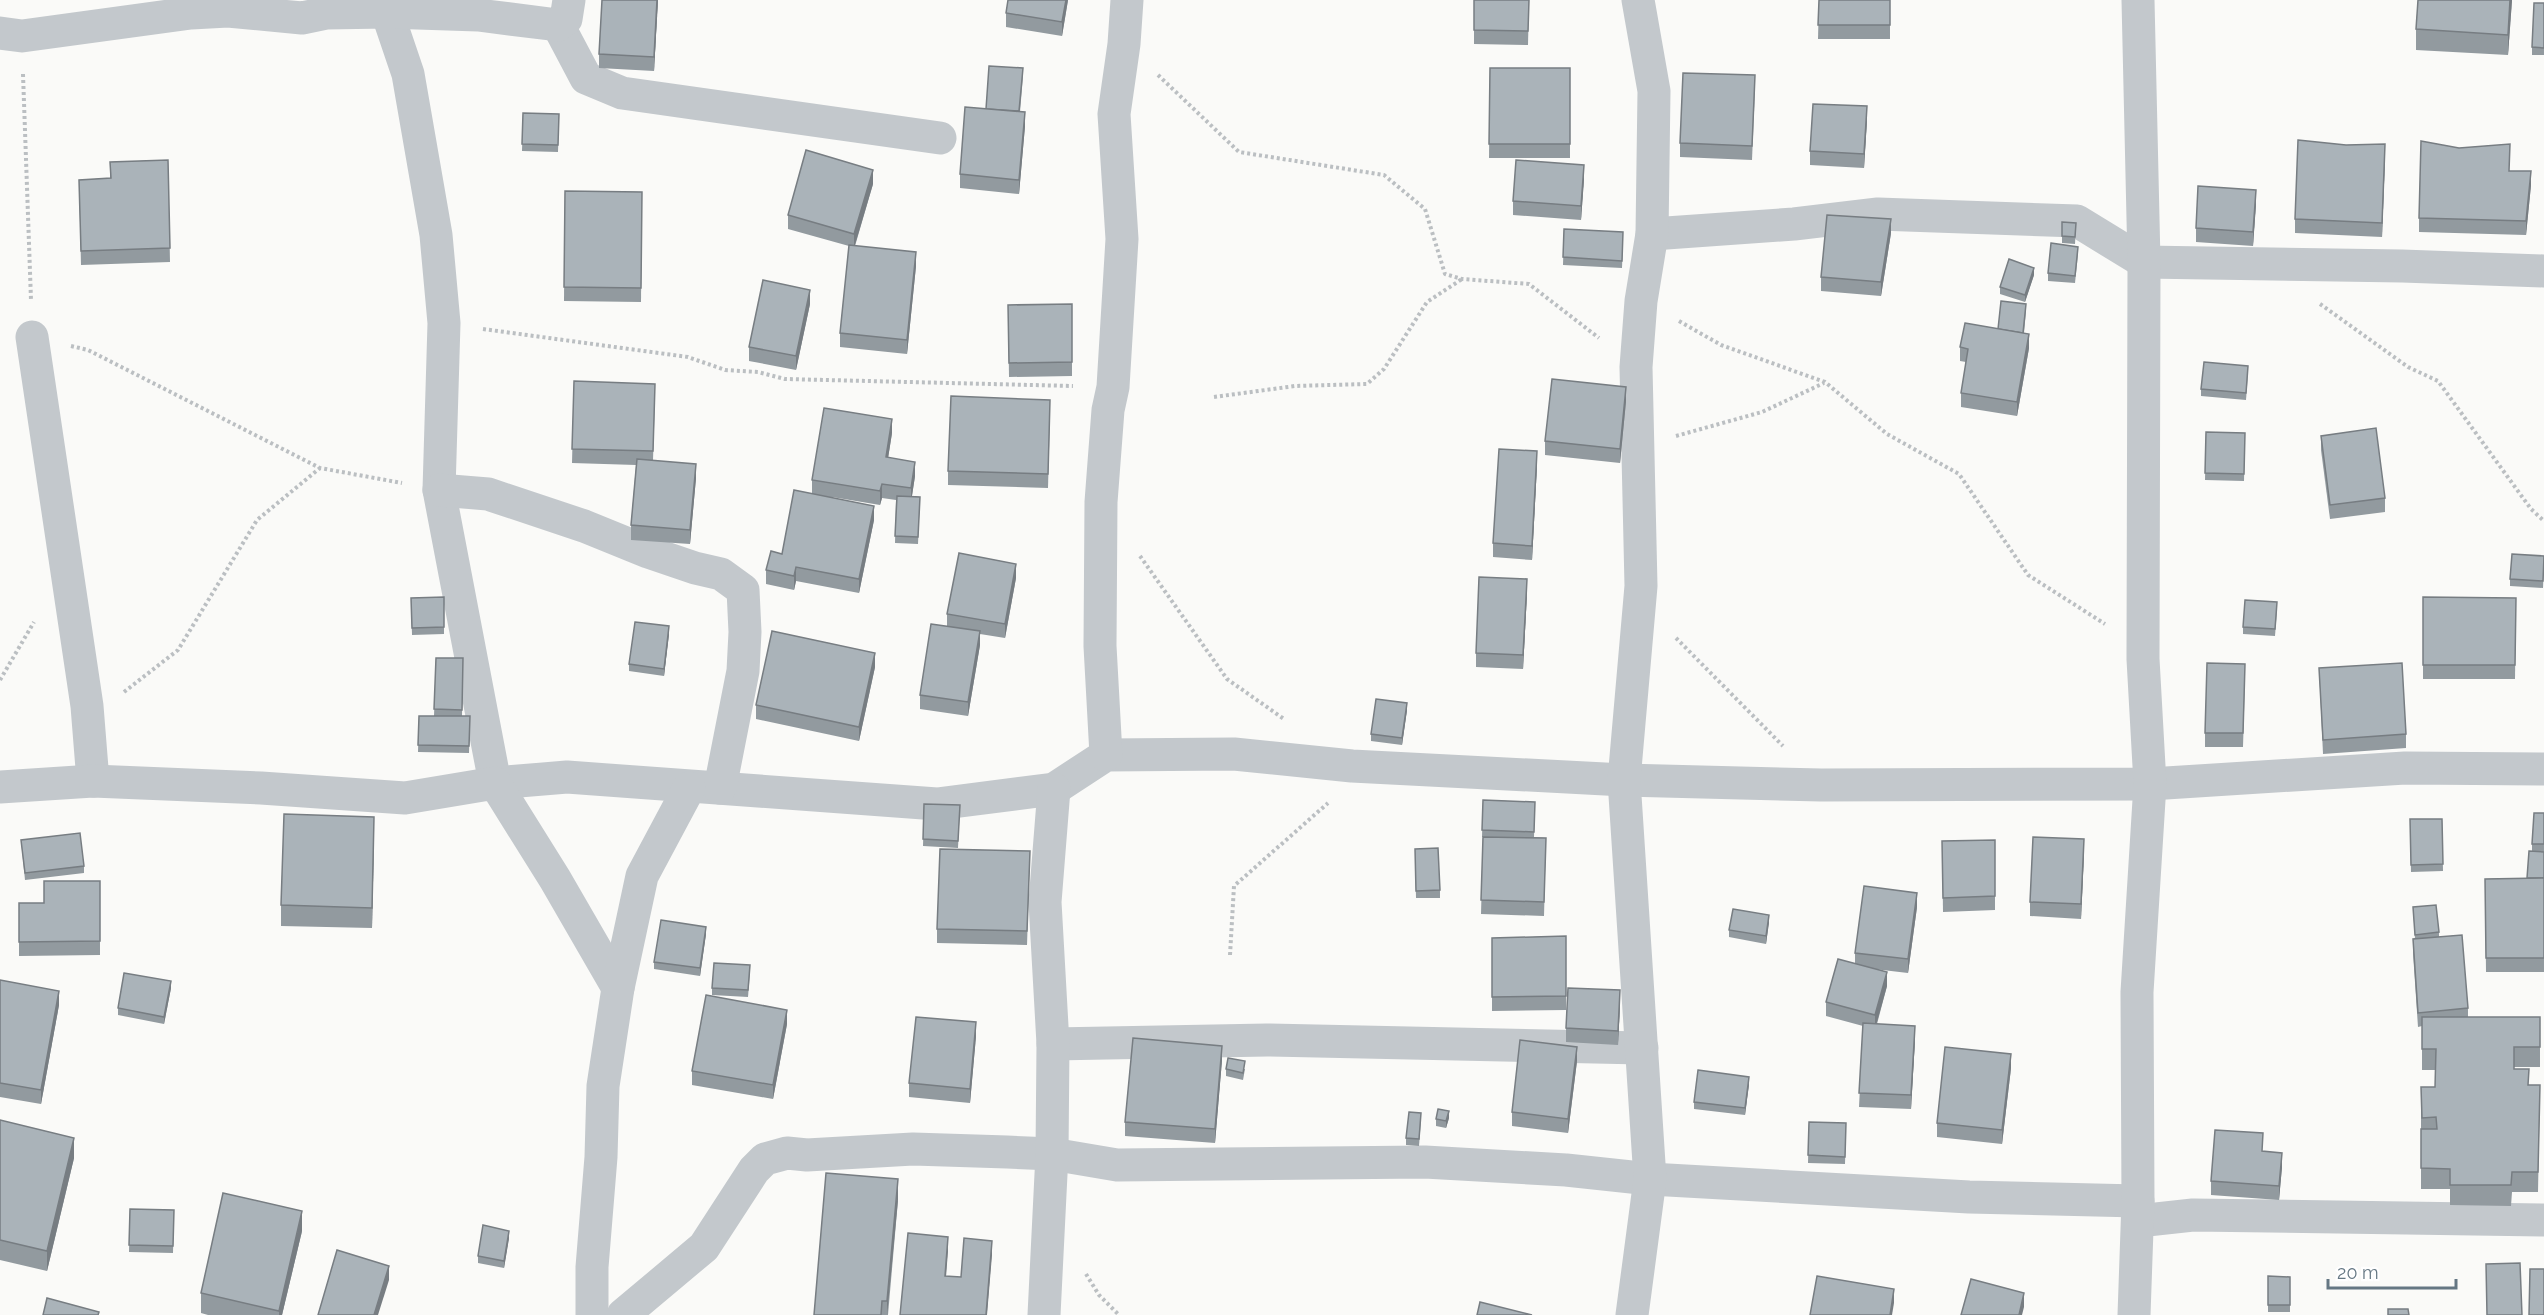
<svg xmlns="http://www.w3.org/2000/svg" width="2544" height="1315" viewBox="0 0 2544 1315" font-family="Raleway,sans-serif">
  <rect width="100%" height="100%" fill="#fafaf8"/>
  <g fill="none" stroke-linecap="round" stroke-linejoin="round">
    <!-- path -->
    <g stroke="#bbbfc2" stroke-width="4" stroke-dasharray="3 3" stroke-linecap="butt">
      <path d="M23 74 31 300"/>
      <path d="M1158 75 1239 152 1384 175 1425 209 1445 274 1462 279 1529 284 1599 338"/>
      <path d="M2320 304 2408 367 2438 381 2531 509 2544 521"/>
      <path d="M1679 321 1721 345 1825 382 1887 434 1959 474 2028 575 2105 624"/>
      <path d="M483 329 688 357 725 370 758 372 785 379 1073 386"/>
      <path d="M71 346 88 350 320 468 402 483"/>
      <path d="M1214 397 1295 386 1367 384 1384 369 1427 302 1462 279"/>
      <path d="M1676 436 1762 412 1824 383"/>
      <path d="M1140 556 1227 679 1284 719"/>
      <path d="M1676 638 1783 746"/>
      <path d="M0 680 34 622"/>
      <path d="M124 692 178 650 257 520 320 468"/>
      <path d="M1230 955 1234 886 1328 803"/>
      <path d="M1086 1274 1099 1295 1119 1315"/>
    </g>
    <!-- minor -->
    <g stroke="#c3c8cc" stroke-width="33">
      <path d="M393 0 387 12 408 74 436 235 444 323 439 490 495 783 567 777 937 804 1054 789 1106 755 1234 754 1352 766 1624 780 1821 785 2150 784 2405 768 2544 769"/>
      <path d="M558 25 586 78 622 93 940 138"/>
      <path d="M0 33 22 36 191 13 228 11 302 18 326 13 387 12 478 15 558 25 566 19 569 0"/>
      <path d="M1652 234 1794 224 1878 214 2077 221 2144 262 2402 266 2544 271"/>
      <path d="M32 337 87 706 93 781"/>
      <path d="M439 490 488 494 584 526 648 552 695 568 721 574 743 590 745 632 743 671 720 788"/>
      <path d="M1106 755 1100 646 1101 502 1108 410 1113 387 1122 239 1114 114 1124 44 1127 0"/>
      <path d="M0 787 93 781 261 788 405 798 495 783 555 879 618 988"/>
      <path d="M1053 1044 1267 1040 1642 1048"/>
      <path d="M2138 1221 2193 1215 2544 1220"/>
      <path d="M592 1315V1267L601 1157 603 1086 618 988 642 876 689 788"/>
      <path d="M623 1315 704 1247 754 1170 765 1159 787 1153 807 1155 913 1149 1007 1152 1052 1154 1117 1165 1425 1162 1566 1170 1650 1179 1969 1197 2138 1201"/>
      <path d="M1044 1315 1052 1154 1053 1044 1045 902 1054 789"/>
      <path d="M1632 1315 1650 1179 1624 780 1641 586 1636 367 1641 301 1652 234 1654 91 1638 0"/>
      <path d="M2134 1315 2138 1201 2137 992 2150 784 2143 659 2144 262 2138 0"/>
    </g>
  </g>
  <!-- wall -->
  <g fill="#929a9f">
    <path d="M658 0 654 71 599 68V54Z"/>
    <path d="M1008 0H1068L1062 36 1006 27V13Z"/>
    <path d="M1474 0H1529L1528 45 1474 44Z"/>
    <path d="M1819 0H1890V39H1818Z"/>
    <path d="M2418 0H2512L2508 55 2416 50V29Z"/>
    <path d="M2544 3V55H2532V47Z"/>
    <path d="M1490 68H1570V158H1489Z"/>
    <path d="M1023 76 1020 112 1025 126 1019 194 960 188V174L986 109Z"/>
    <path d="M1755 89 1752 160 1680 157V143Z"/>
    <path d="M523 113 559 114 558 152 522 151Z"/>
    <path d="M1867 120 1864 168 1810 165V151Z"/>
    <path d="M2385 158 2382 237 2295 233V219Z"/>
    <path d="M168 160 170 262 81 265 79 180 110 178V162Z"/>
    <path d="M2509 171 2531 185 2526 235 2419 232V218Z"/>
    <path d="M1584 179 1581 220 1513 215V201Z"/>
    <path d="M873 184 855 246 916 266 907 354 840 347V333L849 246 788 229V215Z"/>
    <path d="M565 191 642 192 641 302 564 301Z"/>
    <path d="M2256 204 2253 246 2196 242V228Z"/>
    <path d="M2062 222 2076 223 2075 244 2062 243Z"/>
    <path d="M1564 229 1623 239 1622 268 1563 265Z"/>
    <path d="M1891 233 1881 296 1821 291V277Z"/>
    <path d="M2078 254 2075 283 2048 281V273Z"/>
    <path d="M2034 275 2025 302 2000 294V287Z"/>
    <path d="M810 304 796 370 749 361V347Z"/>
    <path d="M1072 304V376L1009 377 1008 305Z"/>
    <path d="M2026 311 2024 333 2029 348 2017 416 1961 407V393L1966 362 1960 361V347L1998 328Z"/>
    <path d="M2248 373 2246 400 2201 396V389Z"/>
    <path d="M574 381 655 398 653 460 696 478 690 544 631 540V525L636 465 572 463Z"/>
    <path d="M1626 401 1620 463 1545 455V441Z"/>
    <path d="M1050 414 1048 488 948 485V471Z"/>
    <path d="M2206 432 2245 433 2244 481 2205 480Z"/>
    <path d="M892 433 888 458 915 476 912 496 920 497 918 544 895 543 896 500 882 498 880 505 832 497 874 520 859 593 796 581 794 590 766 584V570L782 554 812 494V480Z"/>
    <path d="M2321 436 2385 498V512L2330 519 2321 450Z"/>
    <path d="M1537 465 1532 560 1493 557V543Z"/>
    <path d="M2544 556 2543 588 2510 586V579Z"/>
    <path d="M1016 578 1005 638 980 634V645L968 716 920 709V695L947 626V614Z"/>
    <path d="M1527 593 1523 669 1476 667V653Z"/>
    <path d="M444 597V634L412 635 411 598Z"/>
    <path d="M2423 597 2516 598 2515 679H2423Z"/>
    <path d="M2277 610 2275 636 2243 634V627Z"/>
    <path d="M669 634 664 676 629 671V664Z"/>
    <path d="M436 658H463L462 716H470L469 753 418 752 419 716H434Z"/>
    <path d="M875 667 859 741 756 719V705Z"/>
    <path d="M2319 668 2406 734V748L2323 754Z"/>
    <path d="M2245 678 2243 747H2205V733Z"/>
    <path d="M1407 710 1402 745 1371 741V734Z"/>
    <path d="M1483 800 1535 802 1534 837 1546 838 1544 916 1481 914 1483 837H1482Z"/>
    <path d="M924 804 960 805 958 848 923 846Z"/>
    <path d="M2544 813V852L2532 851V844Z"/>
    <path d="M2410 819H2442L2443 871 2411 872Z"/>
    <path d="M374 837 372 928 281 926V905Z"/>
    <path d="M21 840 84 866V873L25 880Z"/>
    <path d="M1995 840V910L1943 912 1942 841Z"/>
    <path d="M1415 849 1440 890V898H1416Z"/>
    <path d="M1030 851 1027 945 937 943V929Z"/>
    <path d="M2544 852V972H2486L2485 879 2527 878Z"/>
    <path d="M2084 853 2081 919 2030 916V902Z"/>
    <path d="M100 881V955L19 956V903H44Z"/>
    <path d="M1917 907 1908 973 1874 969 1887 986 1877 1024 1915 1040 1911 1109 1859 1107 1863 1026 1826 1016V1002L1855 964V953Z"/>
    <path d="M2413 907 2439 932V937L2468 1008V1017H2540V1067H2514V1069L2529 1085H2540L2538 1192H2512L2511 1206 2450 1205V1189H2421V1087H2435L2436 1070H2422V1026L2418 1027 2413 953V939H2415Z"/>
    <path d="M1769 922 1766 944 1729 937V930Z"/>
    <path d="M706 934 700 976 654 969V962Z"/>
    <path d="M1566 936V1010L1492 1011V938Z"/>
    <path d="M750 972 748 997 712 995V988Z"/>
    <path d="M0 980 59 1005 41 1104 0 1097Z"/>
    <path d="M171 988 164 1024 118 1015V1008Z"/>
    <path d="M1620 1004 1618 1045 1566 1042V1028Z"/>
    <path d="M787 1024 773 1099 692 1085V1071Z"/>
    <path d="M976 1036 970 1103 909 1097V1083Z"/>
    <path d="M1222 1060 1215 1143 1125 1136V1122Z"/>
    <path d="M1577 1061 1568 1133 1512 1126V1112Z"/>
    <path d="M2011 1068 2002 1144 1937 1137V1123Z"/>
    <path d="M1226 1069H1245L1243 1080 1226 1076Z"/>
    <path d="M1749 1084 1745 1115 1694 1109V1102Z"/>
    <path d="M1449 1118 1446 1128 1436 1126V1119Z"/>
    <path d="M0 1120 74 1158 47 1271 0 1260Z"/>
    <path d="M1421 1120 1419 1146 1406 1145V1138Z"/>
    <path d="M1809 1122 1846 1123 1845 1164 1808 1163Z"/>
    <path d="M2262 1151 2282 1167 2279 1200 2211 1195V1181Z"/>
    <path d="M898 1200 888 1315H814Z"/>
    <path d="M130 1209 174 1210 173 1253 129 1252Z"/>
    <path d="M302 1231 282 1315H208L201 1313V1293Z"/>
    <path d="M509 1238 504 1268 478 1263V1256Z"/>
    <path d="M2268 1276 2290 1277V1312H2268Z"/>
  </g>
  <!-- shaded-wall -->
  <g fill="#777d82">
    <path d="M657 0H658L654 71V57Z"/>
    <path d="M1066 0H1068L1062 36V22Z"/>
    <path d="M2510 0H2512L2508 55V35Z"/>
    <path d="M1867 106V120L1864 168V154Z"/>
    <path d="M1025 112V126L1019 194V180Z"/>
    <path d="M2385 144V158L2382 237V223Z"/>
    <path d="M1584 165V179L1581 220V206Z"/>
    <path d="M873 170V184L854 248V234Z"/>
    <path d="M2531 171V185L2526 235V221Z"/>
    <path d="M2256 190V204L2253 246V232Z"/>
    <path d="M1891 219V233L1881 296V282Z"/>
    <path d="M916 252V266L907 354V340Z"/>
    <path d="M2034 268V275L2025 302V295Z"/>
    <path d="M810 290V304L796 370V356Z"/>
    <path d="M2029 334V348L2017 416V402Z"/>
    <path d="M1626 387V401L1620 463V449Z"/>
    <path d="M892 419V433L886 471V457Z"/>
    <path d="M1537 451V465L1532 560V546Z"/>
    <path d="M915 462V476L911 502V488Z"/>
    <path d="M696 464V478L690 544V530Z"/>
    <path d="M882 484V498L880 505V491Z"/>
    <path d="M874 506V520L859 593V579Z"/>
    <path d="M1016 564V578L1005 638V624Z"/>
    <path d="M796 567V581L794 590V576Z"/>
    <path d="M1527 579V593L1523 669V655Z"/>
    <path d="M669 626V634L664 676V669Z"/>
    <path d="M980 631V645L968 716V702Z"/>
    <path d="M875 653V667L859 741V727Z"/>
    <path d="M1407 703V710L1402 745V738Z"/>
    <path d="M374 817V837L372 928V908Z"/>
    <path d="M2084 839V853L2081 919V904Z"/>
    <path d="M1917 893V907L1908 973V959Z"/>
    <path d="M1769 915V922L1766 944V936Z"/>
    <path d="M706 927V934L700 976V968Z"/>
    <path d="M1887 972V986L1875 1029V1015Z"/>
    <path d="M171 981V988L164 1024V1017Z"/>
    <path d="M1620 990V1004L1618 1045V1031Z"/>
    <path d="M59 991V1005L41 1104V1090Z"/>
    <path d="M787 1010V1024L773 1099V1085Z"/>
    <path d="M976 1022V1036L970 1103V1089Z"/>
    <path d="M1915 1026V1040L1911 1109V1095Z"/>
    <path d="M1222 1046V1060L1215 1143V1129Z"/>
    <path d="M1577 1047V1061L1568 1133V1119Z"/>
    <path d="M2011 1054V1068L2002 1144V1130Z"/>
    <path d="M1749 1077V1084L1745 1115V1108Z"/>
    <path d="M1449 1111V1118L1446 1128V1121Z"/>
    <path d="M74 1138V1158L47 1271V1251Z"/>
    <path d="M2282 1153V1167L2279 1200V1186Z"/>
    <path d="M898 1179V1200L887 1315V1301Z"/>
    <path d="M302 1211V1231L282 1315H279V1311Z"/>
    <path d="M509 1231V1238L504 1268V1261Z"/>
    <path d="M948 1237V1251L945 1290V1276Z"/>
    <path d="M992 1241V1255L987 1315H986Z"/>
    <path d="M389 1266V1280L378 1315H374Z"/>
    <path d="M1894 1289V1303L1892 1315H1890Z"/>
    <path d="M2024 1293V1307L2022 1315H2019Z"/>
  </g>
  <!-- building -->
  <g fill="#aab3b9" stroke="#777d82" stroke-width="1.5">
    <path d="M602 0H657L654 57 599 54Z"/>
    <path d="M1008 0H1066L1062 22 1006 13Z"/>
    <path d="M1474 0H1529L1528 31 1474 30Z"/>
    <path d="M1819 0H1890V25H1818Z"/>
    <path d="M2418 0H2510L2508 35 2416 29Z"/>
    <path d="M2534 3H2544V48L2532 47Z"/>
    <path d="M989 66 1023 68 1019 111 986 109Z"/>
    <path d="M1490 68H1570V144H1489Z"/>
    <path d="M1683 73 1755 75 1752 146 1680 143Z"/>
    <path d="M1813 104 1867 106 1864 154 1810 151Z"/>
    <path d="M965 107 1025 112 1019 180 960 174Z"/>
    <path d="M523 113 559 114 558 145 522 144Z"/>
    <path d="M2298 140 2346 145 2385 144 2382 223 2295 219Z"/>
    <path d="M2421 141 2459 148 2510 144 2509 171H2531L2526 221 2419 218Z"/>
    <path d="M806 150 873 170 854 234 788 215Z"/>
    <path d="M168 160 170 248 81 251 79 180 111 178 110 162Z"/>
    <path d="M1516 160 1584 165 1581 206 1513 201Z"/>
    <path d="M2198 186 2256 190 2253 232 2196 228Z"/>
    <path d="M565 191 642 192 641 288 564 287Z"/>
    <path d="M1827 215 1891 219 1881 282 1821 277Z"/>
    <path d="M2062 222 2076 223 2075 237 2062 236Z"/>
    <path d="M1564 229 1623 232 1622 261 1563 257Z"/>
    <path d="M2051 243 2078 247 2075 276 2048 273Z"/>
    <path d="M849 245 916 252 907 340 840 333Z"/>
    <path d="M2009 259 2034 268 2025 295 2000 287Z"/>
    <path d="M763 280 810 290 796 356 749 347Z"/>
    <path d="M2001 301 2026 304 2023 333 1998 329Z"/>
    <path d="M1072 304V362L1009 363 1008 305Z"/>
    <path d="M1965 323 2029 334 2017 402 1961 393 1968 349 1960 347Z"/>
    <path d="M2204 362 2248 366 2246 393 2201 389Z"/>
    <path d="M1552 379 1626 387 1620 449 1545 441Z"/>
    <path d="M574 381 655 384 653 451 572 449Z"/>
    <path d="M951 396 1050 400 1048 474 948 471Z"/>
    <path d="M824 408 892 419 886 457 915 462 911 488 882 484 880 491 812 480Z"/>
    <path d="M2376 428 2385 498 2330 505 2321 436Z"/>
    <path d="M2206 432 2245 433 2244 474 2205 473Z"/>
    <path d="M1499 449 1537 451 1532 546 1493 543Z"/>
    <path d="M637 459 696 464 690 530 631 525Z"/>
    <path d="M794 490 874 506 859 579 796 567 794 576 766 570 771 551 782 554Z"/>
    <path d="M897 496 920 497 918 537 895 536Z"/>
    <path d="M959 553 1016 564 1005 624 947 614Z"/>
    <path d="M2512 554 2544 556 2543 581 2510 579Z"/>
    <path d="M1479 577 1527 579 1523 655 1476 653Z"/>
    <path d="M444 597V627L412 628 411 598Z"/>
    <path d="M2423 597 2516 598 2515 665H2423Z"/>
    <path d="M2245 600 2277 602 2275 629 2243 627Z"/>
    <path d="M635 622 669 626 664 669 629 664Z"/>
    <path d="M931 624 980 631 968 702 920 695Z"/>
    <path d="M772 631 875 653 859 727 756 705Z"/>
    <path d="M436 658H463L462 710 434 709Z"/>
    <path d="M2207 663 2245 664 2243 733H2205Z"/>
    <path d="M2402 663 2406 734 2323 740 2319 668Z"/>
    <path d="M1376 699 1407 703 1402 738 1371 734Z"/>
    <path d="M419 716H470L469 746 418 745Z"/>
    <path d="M1483 800 1535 802 1534 832 1482 830Z"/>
    <path d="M924 804 960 805 958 841 923 839Z"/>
    <path d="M2534 813H2544V844H2532Z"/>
    <path d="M284 814 374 817 372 908 281 905Z"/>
    <path d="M2410 819H2442L2443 864 2411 865Z"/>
    <path d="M80 833 84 866 25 873 21 840Z"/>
    <path d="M1483 837 1546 838 1544 902 1481 900Z"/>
    <path d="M2033 837 2084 839 2081 904 2030 902Z"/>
    <path d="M1995 840V896L1943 898 1942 841Z"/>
    <path d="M1438 848 1440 890 1416 891 1415 849Z"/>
    <path d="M940 849 1030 851 1027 931 937 929Z"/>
    <path d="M2529 851 2544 852V878H2527Z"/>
    <path d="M2544 878V958H2486L2485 879Z"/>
    <path d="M44 881H100V941L19 942V903H44Z"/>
    <path d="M1864 886 1917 893 1908 959 1855 953Z"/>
    <path d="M2436 905 2439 932 2415 935 2413 907Z"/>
    <path d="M1733 909 1769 915 1766 936 1729 930Z"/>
    <path d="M661 920 706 927 700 968 654 962Z"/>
    <path d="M2462 935 2468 1008 2418 1013 2413 939Z"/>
    <path d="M1566 936V996L1492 997V938Z"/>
    <path d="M1838 959 1887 972 1875 1015 1826 1002Z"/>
    <path d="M714 963 750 965 748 990 712 988Z"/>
    <path d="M124 973 171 981 164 1017 118 1008Z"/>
    <path d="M0 980 59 991 41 1090 0 1083Z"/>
    <path d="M1568 988 1620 990 1618 1031 1566 1028Z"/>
    <path d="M706 995 787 1010 773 1085 692 1071Z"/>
    <path d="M916 1017 976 1022 970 1089 909 1083Z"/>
    <path d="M2422 1017H2540V1047H2514V1069H2529L2528 1085H2540L2538 1172H2512L2511 1185H2450V1169L2421 1168V1129H2437L2436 1117 2422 1118 2421 1087H2435L2436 1049H2422Z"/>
    <path d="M1863 1023 1915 1026 1911 1095 1859 1093Z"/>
    <path d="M1133 1038 1222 1046 1215 1129 1125 1122Z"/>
    <path d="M1520 1040 1577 1047 1568 1119 1512 1112Z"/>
    <path d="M1945 1047 2011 1054 2002 1130 1937 1123Z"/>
    <path d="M1228 1058 1245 1061 1243 1073 1226 1069Z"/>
    <path d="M1698 1070 1749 1077 1745 1108 1694 1102Z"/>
    <path d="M1438 1109 1449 1111 1446 1121 1436 1119Z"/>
    <path d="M1409 1112 1421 1113 1419 1139 1406 1138Z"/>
    <path d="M0 1120 74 1138 47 1251 0 1240Z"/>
    <path d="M1809 1122 1846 1123 1845 1157 1808 1155Z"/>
    <path d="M2215 1130 2263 1133 2262 1151 2282 1153 2279 1186 2211 1181Z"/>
    <path d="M826 1173 898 1179 887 1301H882L881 1315H814Z"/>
    <path d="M223 1193 302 1211 279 1311 201 1293Z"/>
    <path d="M130 1209 174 1210 173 1246 129 1245Z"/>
    <path d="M483 1225 509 1231 504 1261 478 1256Z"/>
    <path d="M908 1233 948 1237 945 1276 961 1277 964 1238 992 1241 986 1315H900Z"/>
    <path d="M337 1250 389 1266 374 1315H318Z"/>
    <path d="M2520 1263 2522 1315H2487L2486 1264Z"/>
    <path d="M2530 1269H2544V1315H2529Z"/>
    <path d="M1817 1276 1894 1289 1890 1315H1810Z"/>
    <path d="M2268 1276 2290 1277V1305H2268Z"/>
    <path d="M1971 1279 2024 1293 2019 1315H1961Z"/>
    <path d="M47 1298 99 1312 98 1315H43Z"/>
    <path d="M1480 1302 1532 1315H1477Z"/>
    <path d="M2388 1309H2408L2409 1315H2388Z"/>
  </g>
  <!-- scale -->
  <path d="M2328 1279v9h128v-9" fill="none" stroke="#657783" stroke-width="3"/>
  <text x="2337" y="1279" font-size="18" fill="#657783" stroke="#ffffff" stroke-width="4.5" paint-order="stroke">20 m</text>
</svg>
